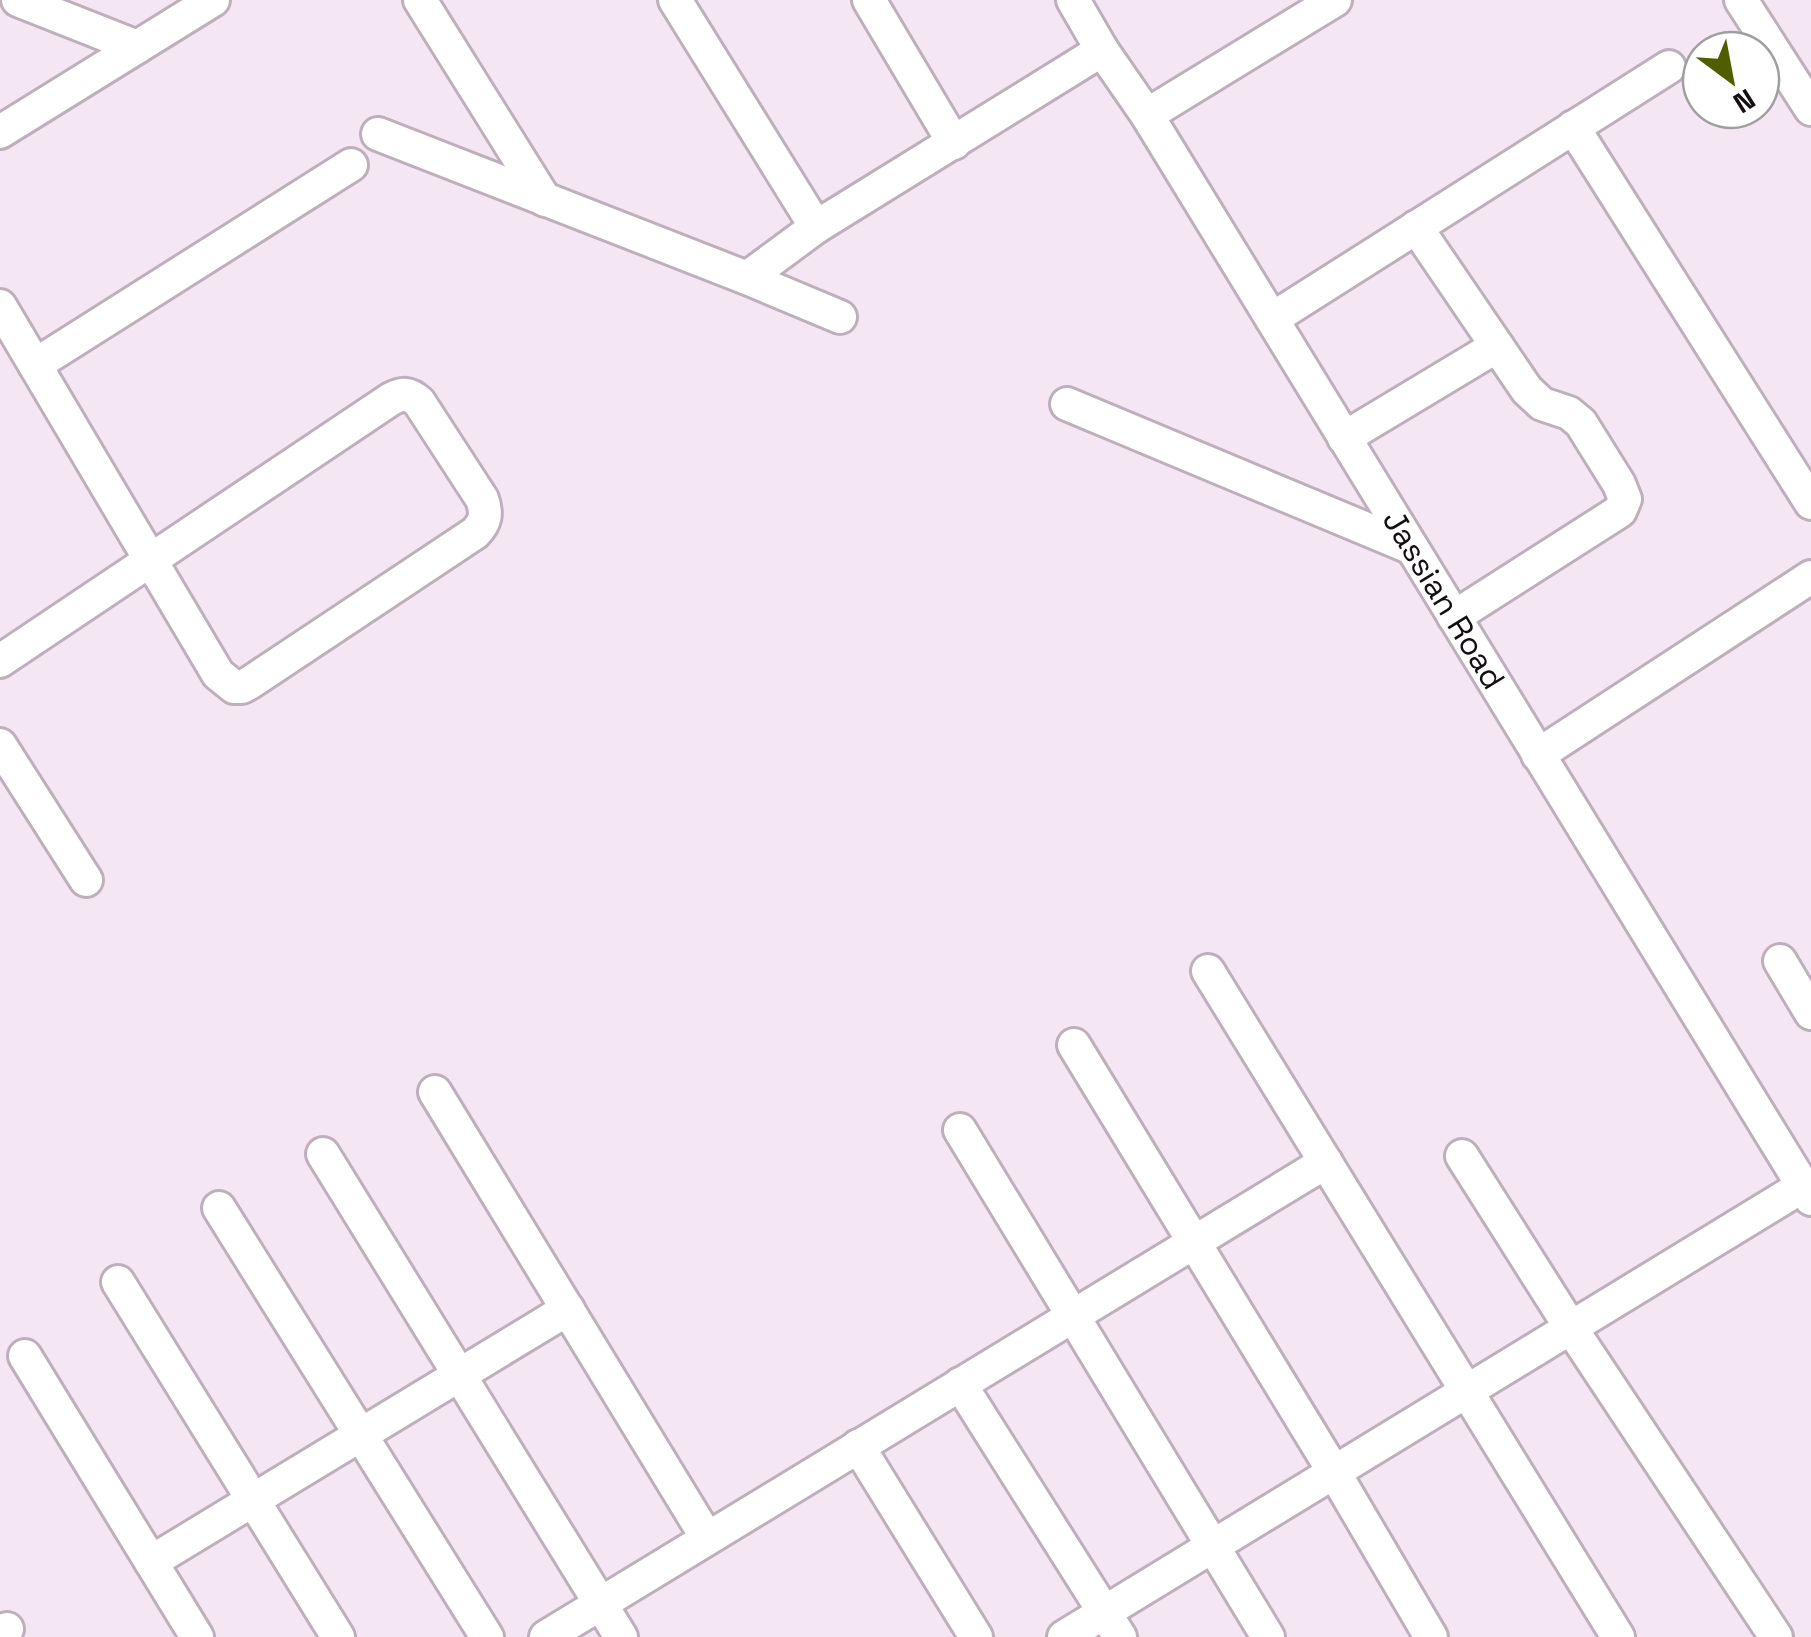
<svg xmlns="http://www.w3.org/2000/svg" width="1811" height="1637" viewBox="0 0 1811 1637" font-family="'Space Grotesk',sans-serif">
  <rect width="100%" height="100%" fill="#f5e6f4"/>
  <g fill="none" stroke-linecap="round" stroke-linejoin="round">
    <defs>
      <g id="minor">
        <path d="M18 0 137 47"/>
        <path d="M420 0 545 200"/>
        <path d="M675 0 816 227"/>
        <path d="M869 0 954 143"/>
        <path id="s1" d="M1073 0 1102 50 1147 115 1811 1199"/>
        <path d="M1741 0 1811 109"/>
        <path d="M1147 115 1335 0"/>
        <path d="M1573 127 1811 503"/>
        <path d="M0 132 213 0"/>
        <path d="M378 134 747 278 840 317"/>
        <path d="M1416 227 1527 390 1542 404 1569 413 1581 423 1619 484 1625 499 1620 511 1454 617"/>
        <path d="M747 278 816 227 1102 50"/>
        <path d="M0 306C73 429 145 552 218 674L234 687H242L251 682 475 533C486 522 487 513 482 499L419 402C409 393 403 393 391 399L0 661"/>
        <path d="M1272 319 1669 67"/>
        <path d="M35 365 351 165"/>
        <path d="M1067 404 1412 548"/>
        <path d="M1344 438 1497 346"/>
        <path d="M0 745 86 880"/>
        <path d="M1538 755 1811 577"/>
        <path d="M1780 961 1811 1013"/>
        <path d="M1208 971 1618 1637"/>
        <path d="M1074 1045 1334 1472 1431 1637"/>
        <path d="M435 1092 707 1538"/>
        <path d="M960 1130 1268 1637"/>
        <path d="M323 1154 621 1637"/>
        <path d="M1462 1156 1571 1328 1776 1637"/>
        <path d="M219 1208 487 1637"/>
        <path d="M118 1282 338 1637"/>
        <path d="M25 1356 197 1637"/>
        <path d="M960 1384 1120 1637"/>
        <path d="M858 1446 976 1637"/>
        <path d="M151 1562 568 1309"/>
        <path d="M0 1633 7 1629"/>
        <path d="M546 1637 1326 1162"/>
        <path d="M1064 1637 1803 1186"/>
      </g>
    </defs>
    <!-- minor casing -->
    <use href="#minor" stroke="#bdafbb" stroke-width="38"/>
    <!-- minor -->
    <use href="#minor" stroke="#fff" stroke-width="32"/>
  </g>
  <g text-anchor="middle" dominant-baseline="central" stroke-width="8" stroke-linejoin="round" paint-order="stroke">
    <!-- street labels -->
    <g font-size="32" fill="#120e12" stroke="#fff">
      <text stroke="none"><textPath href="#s1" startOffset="705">Jassian Road</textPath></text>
    </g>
  </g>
  <!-- north arrow -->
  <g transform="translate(1731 80) rotate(148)"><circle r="48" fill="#ffffff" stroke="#a09fa0" stroke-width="2.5"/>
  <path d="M0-8L18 38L0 25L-18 38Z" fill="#505e00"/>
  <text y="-15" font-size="28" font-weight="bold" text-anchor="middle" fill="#120e12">N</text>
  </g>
</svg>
